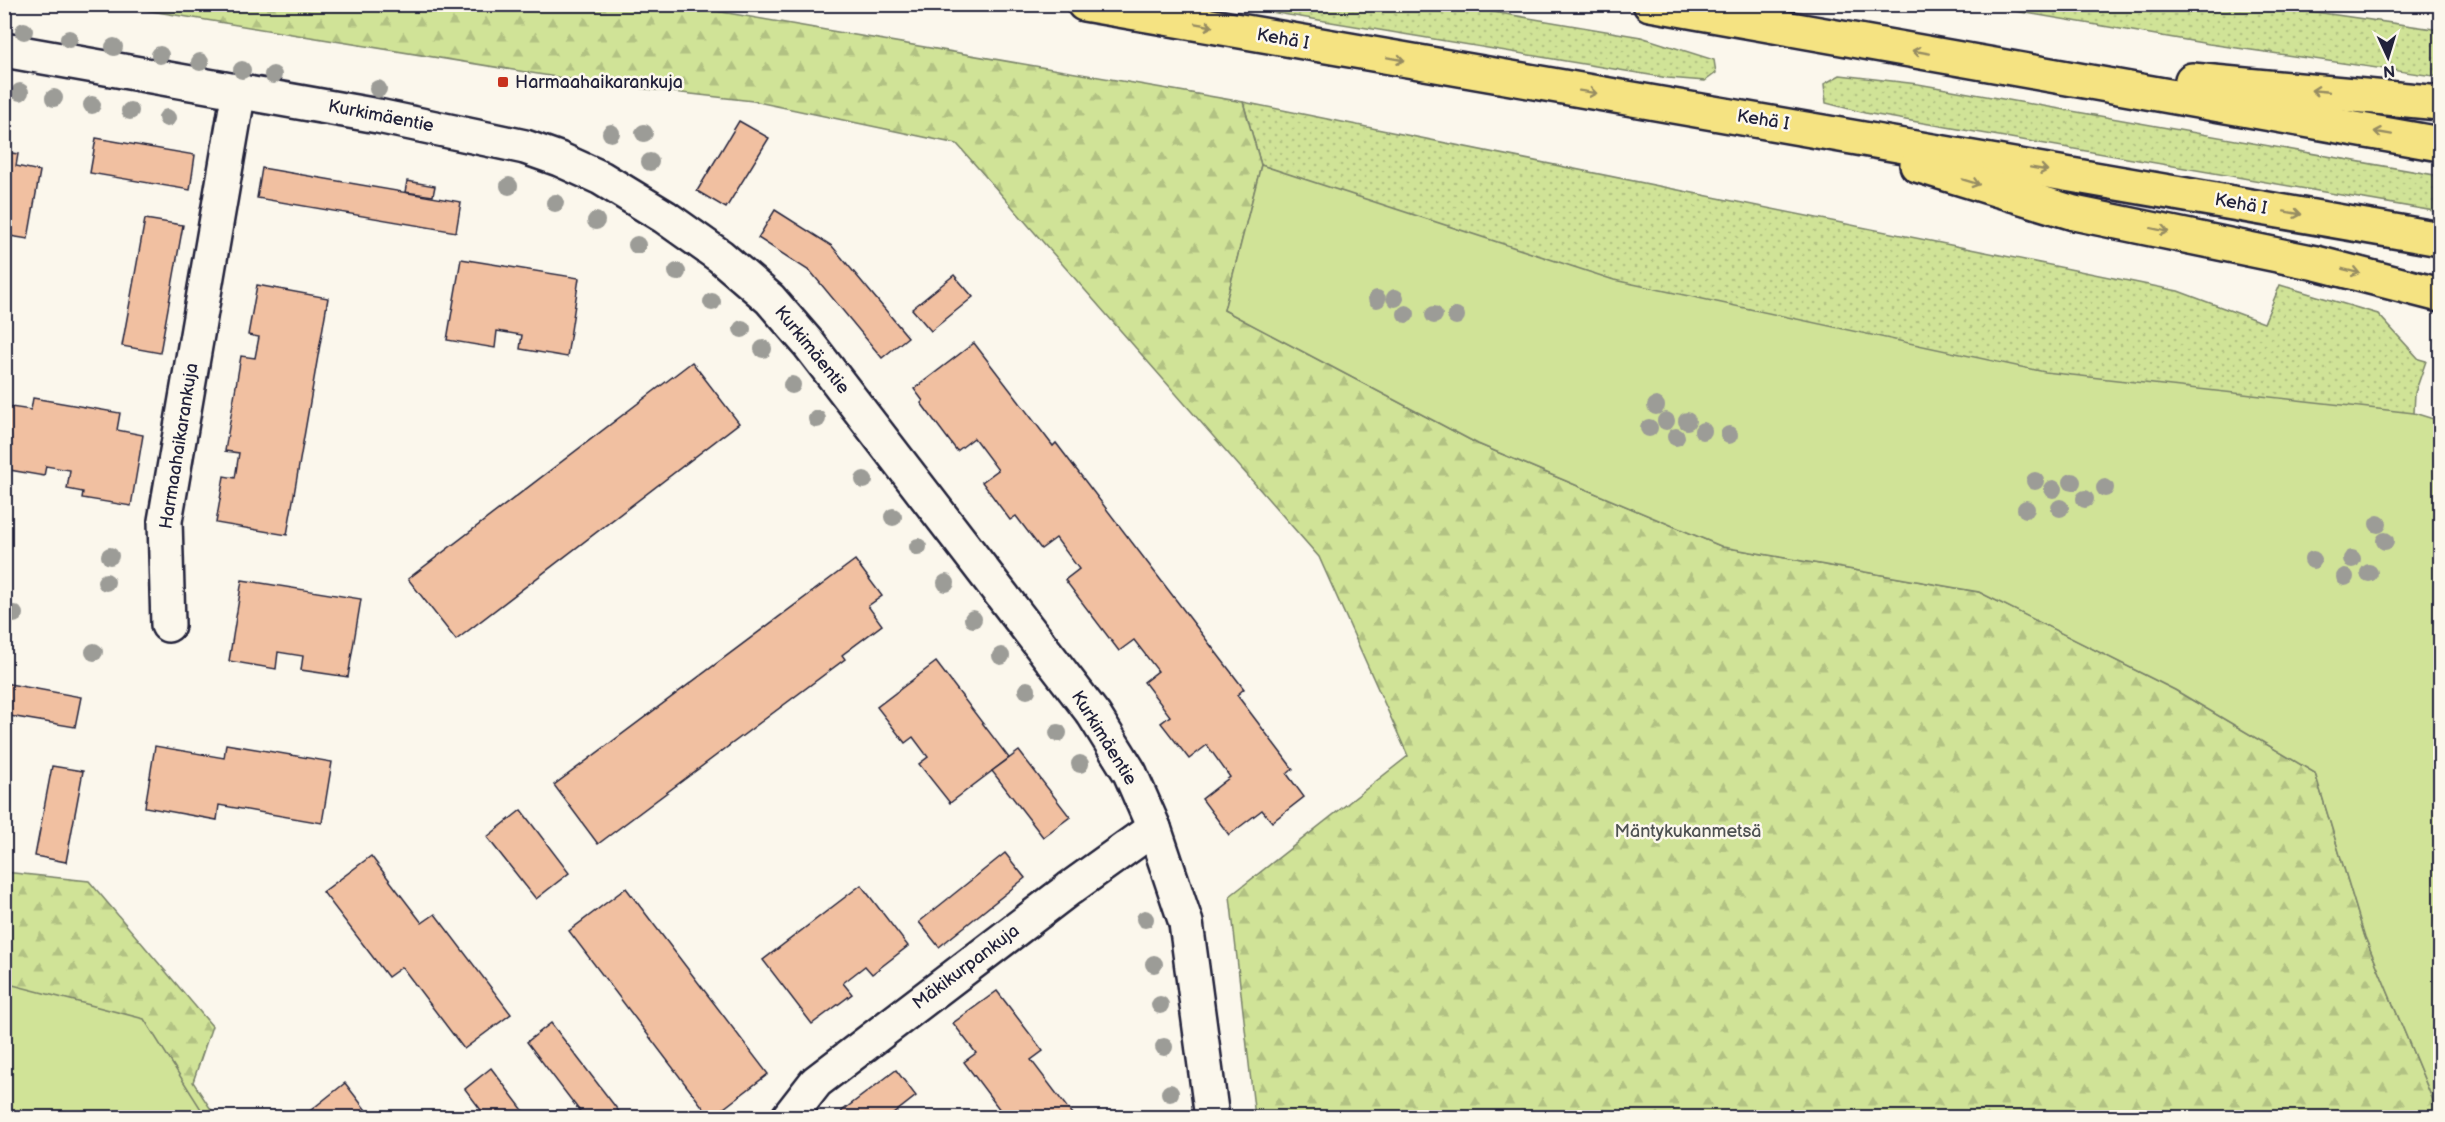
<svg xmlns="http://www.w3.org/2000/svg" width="2445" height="1122" viewBox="0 0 2445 1122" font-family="'Balsamiq Sans',sans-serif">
  <defs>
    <pattern id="grass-dots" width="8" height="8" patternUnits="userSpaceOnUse" patternTransform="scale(1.5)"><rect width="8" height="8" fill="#d0e397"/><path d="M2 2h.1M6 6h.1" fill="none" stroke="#b2c283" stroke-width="1.8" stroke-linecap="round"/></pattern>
    <pattern id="forest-firs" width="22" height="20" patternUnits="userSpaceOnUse" patternTransform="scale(1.5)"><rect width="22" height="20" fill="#d0e397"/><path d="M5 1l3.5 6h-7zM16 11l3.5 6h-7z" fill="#b2c283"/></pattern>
  </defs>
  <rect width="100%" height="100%" fill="#fbf7ec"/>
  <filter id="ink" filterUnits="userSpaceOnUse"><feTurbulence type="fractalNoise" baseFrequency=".0167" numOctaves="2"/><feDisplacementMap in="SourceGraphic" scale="12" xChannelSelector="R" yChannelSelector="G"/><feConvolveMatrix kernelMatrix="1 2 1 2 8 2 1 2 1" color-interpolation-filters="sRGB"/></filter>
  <g filter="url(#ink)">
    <!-- grass -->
    <g fill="url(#grass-dots)" stroke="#798269" stroke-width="1.5">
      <path d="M1228 5H1453L1641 37 1714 60 1716 73 1705 81 1668 78Z"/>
      <path d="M2267 5 2440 30V77L2209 44 1979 5Z"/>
      <path d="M1840 75 1918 84 2440 176V212L1865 113 1826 103 1824 84Z"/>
      <path d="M1243 102 2178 291 2264 323 2280 285 2378 314 2419 359 2426 361 2415 393 2414 413 2426 563 1261 165Z"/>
    </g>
    <!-- forest -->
    <g fill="url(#forest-firs)" stroke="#798269" stroke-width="1.5">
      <path d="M114 5H681L1243 102 1261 165 1224 310 1478 444 1723 547 1979 592 2175 690 2315 773 2365 937 2440 1117H1255L1230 896 1408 756 1319 557 957 144 753 101 593 83Z"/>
      <path d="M4 872 89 881 212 1026 193 1082 216 1117H5Z"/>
    </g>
    <!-- park -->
    <g fill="#d0e397" stroke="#798269" stroke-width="1.5">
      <path d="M1261 165 1614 280 2045 372 2414 413 2440 421V1117L2365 937 2315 773 2175 690 1979 592 1723 547 1478 444 1224 310Z"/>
      <path d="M5 983 144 1019 206 1117H5Z"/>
    </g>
    <!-- building -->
    <g fill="#f1c0a1" stroke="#22223b" stroke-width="1.5">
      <path d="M739 121 769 138 726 208 697 191Z"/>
      <path d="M96 138 195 155 190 190 90 173Z"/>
      <path d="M4 152 18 154 16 166 40 171 28 239 4 235Z"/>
      <path d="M262 168 461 202 456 232 257 198Z"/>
      <path d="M407 181 435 186 433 196 405 192Z"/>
      <path d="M775 210 832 246 908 337 882 358 811 272 758 238Z"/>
      <path d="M145 219 183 225 160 353 122 346Z"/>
      <path d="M461 259 579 278 567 357 520 349 522 335 497 331 495 348 447 340Z"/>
      <path d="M954 275 973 297 931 331 912 309Z"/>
      <path d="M257 285 328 298 287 535 216 523 224 476 235 478 239 453 225 451 241 356 255 358 259 337 248 335Z"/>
      <path d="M974 343 1053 446 1056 443 1244 689 1237 695 1293 769 1287 774 1304 797 1272 822 1262 810 1229 835 1202 799 1230 777 1207 745 1189 759 1161 723 1170 716 1144 682 1158 671 1134 640 1119 651 1065 580 1079 569 1056 538 1041 549 1016 516 1010 520 982 482 998 470 974 438 957 451 921 403 923 401 914 389Z"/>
      <path d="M692 362 739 423 456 640 408 579Z"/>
      <path d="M33 398 120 413 117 430 143 435 131 506 82 498 83 492 67 489 70 470 46 466 44 476 4 469V406L31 410Z"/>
      <path d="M855 560 882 596 868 606 882 625 842 655 845 659 598 844 554 785Z"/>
      <path d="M242 580 361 599 348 677 301 670 303 656 278 652 276 669 229 661Z"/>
      <path d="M936 662 1009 758 950 803 919 764 928 757 913 737 905 743 877 707Z"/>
      <path d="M4 683 81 697 75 727 4 715Z"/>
      <path d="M226 744 332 762 322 823 219 805 217 820 145 807 155 746 224 758Z"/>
      <path d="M1019 751 1070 817 1043 837 992 771Z"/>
      <path d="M52 766 83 771 66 862 35 856Z"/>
      <path d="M521 810 569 873 536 899 487 837Z"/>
      <path d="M1005 853 1025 878 939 947 919 922Z"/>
      <path d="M371 856 422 923 435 914 511 1014 464 1049 402 967 388 977 323 892Z"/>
      <path d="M861 885 908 946 872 974 865 966 843 983 852 994 812 1024 763 960Z"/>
      <path d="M626 888 768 1074 711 1118 569 931Z"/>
      <path d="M997 991 1043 1051 1031 1060 1075 1118H1006L964 1062 976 1053 953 1023Z"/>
      <path d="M551 1023 624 1118H585L527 1042Z"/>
      <path d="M491 1068 529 1118H487L465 1089Z"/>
      <path d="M896 1070 916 1096 888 1118H840L842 1111Z"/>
      <path d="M345 1083 372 1118H301Z"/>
    </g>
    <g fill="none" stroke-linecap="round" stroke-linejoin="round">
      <defs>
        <g id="minor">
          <path d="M4 50 378 116 525 147 559 159 601 178 665 217 720 256 770 299 808 343 1094 715 1130 773 1154 828 1186 923 1212 1118"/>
          <path d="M168 625 165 521 239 90"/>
          <path d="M788 1118 816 1082 1069 889 1154 828"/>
        </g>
        <g id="highway">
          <path d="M1084 4 2440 239"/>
          <path d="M1650 4 2440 144"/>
          <path d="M2192 80 2440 103"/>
          <path d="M1917 165 2074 213 2316 263 2440 295"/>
        </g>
      </defs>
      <!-- minor casing -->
      <use href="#minor" stroke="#22223b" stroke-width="38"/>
      <!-- highway casing -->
      <use href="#highway" stroke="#22223b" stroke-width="38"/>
      <!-- minor -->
      <use href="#minor" stroke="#fbf7ec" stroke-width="33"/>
      <!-- highway -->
      <use href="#highway" stroke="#f5e382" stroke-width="33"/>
    </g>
    <!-- trees -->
    <g fill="#9c9c97">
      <circle cx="24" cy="31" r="9"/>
      <circle cx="69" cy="39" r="9"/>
      <circle cx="114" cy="47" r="9"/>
      <circle cx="160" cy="55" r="9"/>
      <circle cx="200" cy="62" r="9"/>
      <circle cx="242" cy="70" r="9"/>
      <circle cx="273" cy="75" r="9"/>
      <circle cx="378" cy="89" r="9"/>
      <circle cx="20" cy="92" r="9"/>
      <circle cx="54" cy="98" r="9"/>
      <circle cx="92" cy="105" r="9"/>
      <circle cx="130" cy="111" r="9"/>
      <circle cx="167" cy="118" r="9"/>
      <circle cx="611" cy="133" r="9"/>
      <circle cx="644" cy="133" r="9"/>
      <circle cx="650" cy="162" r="9"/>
      <circle cx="509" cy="186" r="9"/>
      <circle cx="555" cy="203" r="9"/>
      <circle cx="596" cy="221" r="9"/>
      <circle cx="637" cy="245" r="9"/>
      <circle cx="677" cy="272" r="9"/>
      <circle cx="1395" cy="298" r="9"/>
      <circle cx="1377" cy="299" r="9"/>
      <circle cx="712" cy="302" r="9"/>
      <circle cx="1406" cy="314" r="9"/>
      <circle cx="1434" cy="315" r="9"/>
      <circle cx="1456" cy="316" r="9"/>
      <circle cx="742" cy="329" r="9"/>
      <circle cx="763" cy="349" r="9"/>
      <circle cx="792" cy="385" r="9"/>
      <circle cx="1656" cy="406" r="9"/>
      <circle cx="817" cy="419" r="9"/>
      <circle cx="1666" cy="421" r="9"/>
      <circle cx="1687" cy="421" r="9"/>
      <circle cx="1649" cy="428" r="9"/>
      <circle cx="1703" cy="431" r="9"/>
      <circle cx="1729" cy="435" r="9"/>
      <circle cx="1676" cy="437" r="9"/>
      <circle cx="864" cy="480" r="9"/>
      <circle cx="2035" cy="481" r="9"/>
      <circle cx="2072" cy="482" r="9"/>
      <circle cx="2105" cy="488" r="9"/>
      <circle cx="2053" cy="489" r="9"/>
      <circle cx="2085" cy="499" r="9"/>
      <circle cx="2060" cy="508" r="9"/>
      <circle cx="2026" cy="509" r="9"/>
      <circle cx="893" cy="517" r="9"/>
      <circle cx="2378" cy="524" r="9"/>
      <circle cx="2385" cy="541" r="9"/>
      <circle cx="918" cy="547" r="9"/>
      <circle cx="110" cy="556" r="9"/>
      <circle cx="2352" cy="559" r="9"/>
      <circle cx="2313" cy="560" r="9"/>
      <circle cx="2369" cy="573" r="9"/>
      <circle cx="2345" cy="577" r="9"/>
      <circle cx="106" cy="582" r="9"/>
      <circle cx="946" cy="583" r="9"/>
      <circle cx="14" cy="614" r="9"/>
      <circle cx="973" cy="619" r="9"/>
      <circle cx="94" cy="652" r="9"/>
      <circle cx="1001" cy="656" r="9"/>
      <circle cx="1027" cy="690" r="9"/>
      <circle cx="1058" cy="733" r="9"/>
      <circle cx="1080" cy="764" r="9"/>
      <circle cx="1145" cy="919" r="9"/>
      <circle cx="1154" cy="964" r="9"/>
      <circle cx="1160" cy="1005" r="9"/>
      <circle cx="1164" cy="1047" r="9"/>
      <circle cx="1170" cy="1093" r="9"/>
    </g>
    <!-- one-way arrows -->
    <defs><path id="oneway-shaft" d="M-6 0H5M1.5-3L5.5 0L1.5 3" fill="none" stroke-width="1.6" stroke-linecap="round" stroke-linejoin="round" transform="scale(1.5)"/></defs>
    <g stroke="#968c62">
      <use href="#oneway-shaft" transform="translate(1204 25) rotate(10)"/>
      <use href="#oneway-shaft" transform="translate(1921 52) rotate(-170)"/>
      <use href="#oneway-shaft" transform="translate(1396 59) rotate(10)"/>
      <use href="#oneway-shaft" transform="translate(2320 91) rotate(-175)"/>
      <use href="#oneway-shaft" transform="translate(1588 92) rotate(9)"/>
      <use href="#oneway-shaft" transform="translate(2383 133) rotate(-170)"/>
      <use href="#oneway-shaft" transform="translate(2039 169) rotate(10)"/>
      <use href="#oneway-shaft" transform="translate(1971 182) rotate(17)"/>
      <use href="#oneway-shaft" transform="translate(2293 213) rotate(10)"/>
      <use href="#oneway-shaft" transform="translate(2160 230) rotate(12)"/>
      <use href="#oneway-shaft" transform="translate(2351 271) rotate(14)"/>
    </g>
  </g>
  <!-- markers -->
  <rect fill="#c8321e" stroke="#fbf7ec" stroke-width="2" x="497" y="76" width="12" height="12" rx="3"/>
  <g text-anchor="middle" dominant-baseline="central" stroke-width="5" stroke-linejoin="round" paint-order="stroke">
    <!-- street labels -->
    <g font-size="18" fill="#22223b" stroke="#fbf7ec">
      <text transform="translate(1283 39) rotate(10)">Kehä I</text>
      <text transform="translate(381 116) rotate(11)">Kurkimäentie</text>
      <text transform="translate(1763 120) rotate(9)">Kehä I</text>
      <text transform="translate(2241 204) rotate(10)">Kehä I</text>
      <text transform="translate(812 350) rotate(51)">Kurkimäentie</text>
      <text transform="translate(179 446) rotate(-81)">Harmaahaikarankuja</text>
      <text transform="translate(1104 738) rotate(58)">Kurkimäentie</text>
      <text transform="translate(966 967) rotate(-37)">Mäkikurpankuja</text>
    </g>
    <!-- poi labels -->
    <g font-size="18" fill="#22223b" stroke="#fbf7ec" text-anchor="start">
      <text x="515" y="82">Harmaahaikarankuja</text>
    </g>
    <!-- park labels -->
    <g font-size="18" fill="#4e5252" stroke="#fbf7ec">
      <text x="1688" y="831">Mäntykukanmetsä</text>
    </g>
  </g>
  <!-- margin -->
  <rect width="2445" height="1122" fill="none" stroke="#fbf7ec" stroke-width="24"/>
  <rect x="12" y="12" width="2421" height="1098" fill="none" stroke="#22223b" stroke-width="2" filter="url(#ink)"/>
  <!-- north arrow -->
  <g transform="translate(2388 57) rotate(176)" stroke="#fbf7ec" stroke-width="4.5" paint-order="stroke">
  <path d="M0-4.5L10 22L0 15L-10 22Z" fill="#22223b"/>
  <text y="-9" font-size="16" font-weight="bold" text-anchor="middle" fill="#22223b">N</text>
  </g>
</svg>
